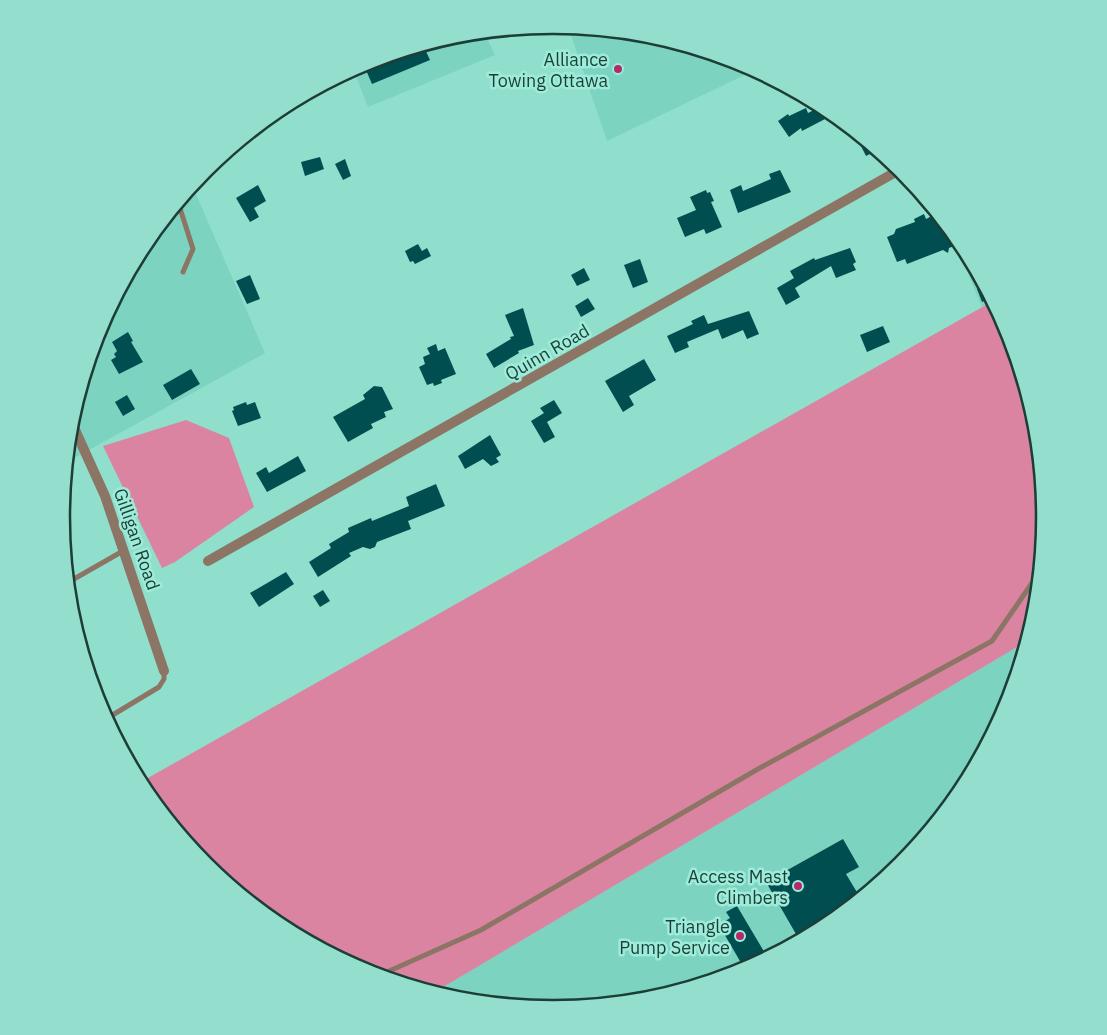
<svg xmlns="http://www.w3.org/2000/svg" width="1107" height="1035" viewBox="0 0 1107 1035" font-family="'IBM Plex Sans',sans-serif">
  <rect width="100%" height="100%" fill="#90dfcd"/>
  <!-- built -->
  <g fill="#7bd3c0">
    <path d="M568 26 650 35 742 63 755 70 607 141Z"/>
    <path d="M484 32 495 55 368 107 353 69 365 62 458 34Z"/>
    <path d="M192 185 265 353 67 462 71 421 99 329 144 244Z"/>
    <path d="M948 226 963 244 993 300 982 307Z"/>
    <path d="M1029 640 1008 706 963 791 902 866 827 927 742 973 649 1001 554 1010 457 1000 433 993Z"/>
  </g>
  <!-- green -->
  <g fill="#db84a2">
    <path d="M993 301C1044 396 1060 535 1029 640L433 993 365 972 280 927 205 866 144 791 139 783Z"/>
    <path d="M186 420 229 438 254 507 175 562 162 568 103 446Z"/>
  </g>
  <!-- building -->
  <g fill="#004e50">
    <path d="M423 45 430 60 372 84 363 63Z"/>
    <path d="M822 106 827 118 802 131 801 128 789 137 778 121 788 114 789 116 806 108 808 113Z"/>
    <path d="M853 130 878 150 866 156Z"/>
    <path d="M320 157 324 169 305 176 301 162Z"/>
    <path d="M345 159 351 176 343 180 335 164Z"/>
    <path d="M780 170 791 192 738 213 730 190 741 185 743 191 771 179 769 174Z"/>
    <path d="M258 185 266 201 254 208 259 217 250 222 236 198Z"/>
    <path d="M706 190 707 193 710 192 714 201 711 202 722 227 706 234 704 229 685 237 677 218 696 210 690 197Z"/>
    <path d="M924 214 926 219 936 214 938 218 940 216 962 243 949 248 948 253 943 250 907 264 905 259 897 262 887 237 894 234 896 229 915 222 914 219Z"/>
    <path d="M418 244 422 251 427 248 431 256 415 264 413 261 410 262 405 251Z"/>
    <path d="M850 248 856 262 853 264 856 270 836 278 831 266 795 288 800 297 786 305 777 288 794 278 790 271 814 258 815 260Z"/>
    <path d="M640 259 648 282 633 288 624 265Z"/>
    <path d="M584 268 590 280 577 286 571 275Z"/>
    <path d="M250 275 260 299 247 304 236 281Z"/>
    <path d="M986 287 992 298 982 302 977 289Z"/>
    <path d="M588 298 595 309 581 317 575 306Z"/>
    <path d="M523 308 534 345 518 351 519 353 494 368 486 354 511 339 510 337 514 336 505 315Z"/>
    <path d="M749 311 759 334 747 339 743 330 722 339 718 329 687 342 689 347 675 353 667 336 693 324 691 321 704 315 708 324Z"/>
    <path d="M883 326 890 342 867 352 860 335Z"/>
    <path d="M128 332 133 341 131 342 143 362 119 374 111 360 116 357 114 354 117 351 112 342Z"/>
    <path d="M436 344 438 351 445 348 456 374 441 380 442 383 434 386 433 383 427 385 419 367 425 364 423 357 430 354 427 348Z"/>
    <path d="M644 359 656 380 629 396 634 405 623 412 605 381Z"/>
    <path d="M191 369 200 384 172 400 163 385Z"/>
    <path d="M374 386 382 387 393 409 384 412 386 417 371 424 373 428 348 442 333 417 365 399 363 395Z"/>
    <path d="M127 395 135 409 123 416 115 402Z"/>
    <path d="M554 400 562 413 547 422 555 437 544 443 531 421 544 413 540 408Z"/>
    <path d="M246 402 247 405 255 402 261 418 238 426 232 411 234 410 233 407Z"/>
    <path d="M490 435 501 455 496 458 499 462 491 466 483 459 465 469 458 456Z"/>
    <path d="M298 456 306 471 267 492 256 473 266 467 269 473Z"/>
    <path d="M436 484 445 506 408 521 411 529 377 542 375 547 370 549 363 547 349 553 351 556 318 577 309 562 331 548 329 544 349 532 348 528 371 518 372 521 409 506 406 497Z"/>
    <path d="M286 572 294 584 259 607 250 593Z"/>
    <path d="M323 590 330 601 320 607 313 596Z"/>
    <path d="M843 839 859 867 846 874 861 899 827 927 800 941 766 882Z"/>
    <path d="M737 906 766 955 744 968 719 925 730 918 726 912Z"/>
  </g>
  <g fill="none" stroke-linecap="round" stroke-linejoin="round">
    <!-- lane -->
    <g stroke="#8c7565" stroke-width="5">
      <path d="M178 202 193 249 183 272"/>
      <path d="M67 583 123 551"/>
      <path d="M106 719 159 687 164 679V671"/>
      <path d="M378 976 481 930 758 769 992 641 1041 570"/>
    </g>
    <!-- street -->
    <g stroke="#8c7565" stroke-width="10">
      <path d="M71 421 105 496 164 671"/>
      <path d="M208 561 901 169"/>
    </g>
  </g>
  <!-- markers -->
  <g fill="#b32a68" stroke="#9decda" stroke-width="2">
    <circle cx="618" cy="69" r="5"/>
    <circle cx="798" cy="886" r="5"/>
    <circle cx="740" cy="936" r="5"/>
  </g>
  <g text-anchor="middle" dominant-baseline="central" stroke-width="5" stroke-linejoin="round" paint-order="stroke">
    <!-- poi labels -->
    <g font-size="18" fill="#1d3e37" stroke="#9decda" text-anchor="end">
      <text x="608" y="59">Alliance<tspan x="608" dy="21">Towing Ottawa</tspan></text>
      <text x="788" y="876">Access Mast<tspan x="788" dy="21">Climbers</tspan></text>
      <text x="730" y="926">Triangle<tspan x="730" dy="21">Pump Service</tspan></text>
    </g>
    <!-- street labels -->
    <g font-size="18" fill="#1d3e37" stroke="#9decda">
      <text transform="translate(547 352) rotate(-30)">Quinn Road</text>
      <text transform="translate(137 539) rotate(71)">Gilligan Road</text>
    </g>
  </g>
  <!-- crop -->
  <path d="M0 0H1107V1035H0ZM70 517a483 483 0 1 1 966 0a483 483 0 1 1-966 0Z" fill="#93decd" fill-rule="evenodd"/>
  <path fill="none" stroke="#1d3e37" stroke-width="2.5" d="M70 517a483 483 0 1 1 966 0a483 483 0 1 1-966 0Z"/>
</svg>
